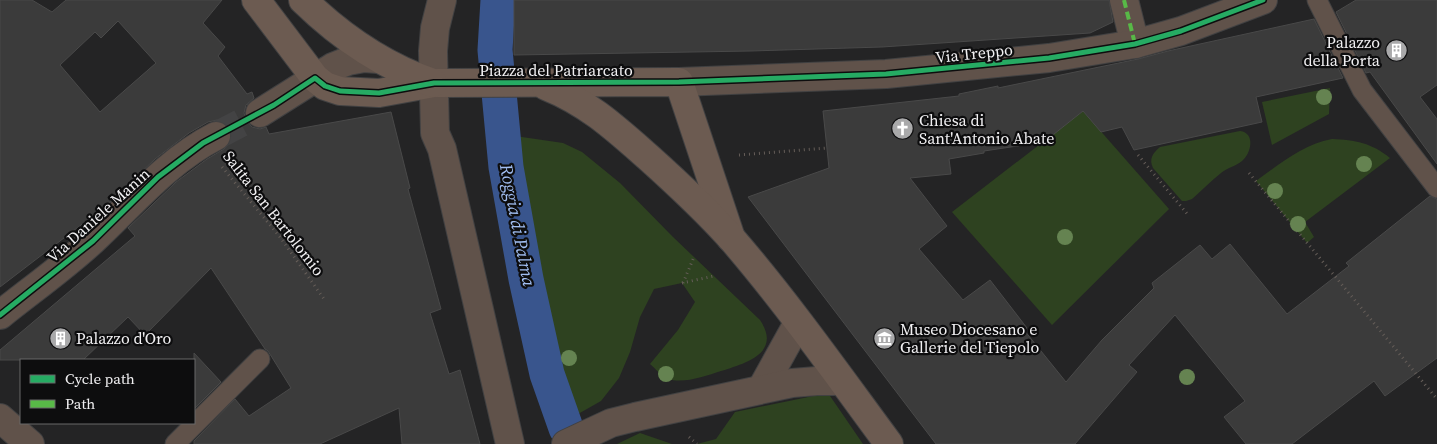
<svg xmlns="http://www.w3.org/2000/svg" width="1437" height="444" viewBox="0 0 1437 444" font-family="'Source Serif 4',serif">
  <rect width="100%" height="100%" fill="#242425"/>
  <!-- green -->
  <g fill="#2e4220">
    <path d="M1330 88 1329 114 1272 145 1262 102Z"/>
    <path d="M1083 111 1169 209 1052 325 952 212Z"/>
    <path d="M1240 131C1256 133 1251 154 1242 161 1236 166 1227 168 1221 173 1211 181 1201 191 1192 199L1186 201H1182L1153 168C1149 159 1152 154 1160 147Z"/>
    <path d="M515 136 563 143 582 152 620 183 673 237 760 320C782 353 746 363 721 371 705 376 684 384 668 379 662 377 655 368 650 364L678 330 695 302 682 283 654 289 640 317 630 352 619 378 601 401 571 418 533 257 521 185Z"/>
    <path d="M1332 139C1355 140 1372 143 1390 158L1305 222 1314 237 1307 243 1256 181C1280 164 1303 144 1332 139Z"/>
    <path d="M828 393 863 444H697L716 439 735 412Z"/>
    <path d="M640 433 672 444H617Z"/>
  </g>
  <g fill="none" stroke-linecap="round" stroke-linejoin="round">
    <!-- canal -->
    <path stroke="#39558d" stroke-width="35" d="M498 0 495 50 506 167 526 279 547 374 566 428 576 444"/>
  </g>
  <!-- building -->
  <g fill="#3b3b3b" stroke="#494949" fill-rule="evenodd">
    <path d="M0 0H32L52 12 66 0H222L203 23 225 47 218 56 247 94 252 92 254 98 246 105 244 113 247 121 252 127 260 129 266 127 269 134 391 112 410 188 408 189 441 309 430 313 449 374 460 370 480 444H402L399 408 320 444H194V441L235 399 249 416 291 388 268 351 265 349 211 268 145 335 128 317 83 360H0V350L135 236 128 228 176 182 207 159 224 149 230 143 232 137 229 128 223 122 217 120 208 122 189 133 155 159 107 205 0 287ZM118 21 156 63 100 112 60 65 95 32 101 38Z"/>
    <path d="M514 0H1109L1113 22 1090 33 882 47 751 51 514 55Z"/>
    <path d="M1356 0H1437V85L1420 97 1437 119V164L1370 72 1366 73 1336 12Z"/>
    <path d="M1314 19 1343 78 1256 97 1262 122 1134 150 1122 127 1101 132 1083 111 1044 142 984 151V153L949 159 951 174 910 178 947 226 919 249 963 300 990 280 1027 328 1024 330 1066 382 1102 340 1154 288 1152 283 1200 245 1212 259 1230 244 1287 314 1349 266 1346 263 1430 196 1437 199V358L1385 396 1374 381 1292 444H1246L1224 417 1245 401 1175 315 1129 365 1137 372 1075 444H936L748 197 829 168 823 111 959 96V94L998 86V88L1138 59 1168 51Z"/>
    <path d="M194 353 221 382 194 409Z"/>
  </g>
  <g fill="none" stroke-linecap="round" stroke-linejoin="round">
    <!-- street-tunnel -->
    <path stroke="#434344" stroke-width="28" stroke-dasharray="28 14" stroke-linecap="butt" d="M216 136 260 113"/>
    <defs>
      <g id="lane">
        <path d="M1317 0 1362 90 1437 188"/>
        <path d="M175 444 260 359"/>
      </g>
      <g id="street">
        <path d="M442 0 435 28 433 51 435 133 442 149 510 444"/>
        <path d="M1124 0 1135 44"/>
        <path d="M679 82 886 74 1049 58 1135 44 1181 31 1263 0"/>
        <path d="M260 113 333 67 348 61 364 58 378 59"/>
        <path d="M0 315C31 290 64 267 93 240 132 204 167 161 216 136"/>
        <path d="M762 388 798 323"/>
        <path d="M0 418 30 444"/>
        <path d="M566 444 611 423 635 417 792 383 817 381H842"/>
      </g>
      <g id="secondary">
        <path d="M256 0 315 78 325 86 340 91 379 93 434 83 679 82 731 238"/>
        <path d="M303 0C341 37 383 66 433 83"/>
        <path d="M546 86C588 103 614 127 648 157 677 183 706 210 732 239 788 304 838 375 889 444"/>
      </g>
    </defs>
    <!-- lane casing -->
    <use href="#lane" stroke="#414142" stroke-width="21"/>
    <!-- street casing -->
    <use href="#street" stroke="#414142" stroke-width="30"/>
    <!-- secondary casing -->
    <use href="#secondary" stroke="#414142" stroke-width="30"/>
    <!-- path -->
    <g stroke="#655d58" stroke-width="3" stroke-dasharray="1 4" stroke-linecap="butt">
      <path d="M739 155 827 148"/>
      <path d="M1138 155 1189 216"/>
      <path d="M222 167 280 237 324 299"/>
      <path d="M1249 173 1437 399"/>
      <path d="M682 283 714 276"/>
      <path d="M683 283 694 257"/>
      <path d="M689 437 697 444"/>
    </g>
    <!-- lane -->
    <use href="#lane" stroke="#60524a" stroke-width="19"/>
    <!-- street -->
    <use href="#street" stroke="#60524a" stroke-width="28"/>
    <!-- secondary -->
    <use href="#secondary" stroke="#6c5b51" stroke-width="28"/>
    <!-- quiet -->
    <path stroke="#58b947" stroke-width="4" stroke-dasharray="8 4" stroke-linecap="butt" d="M1124 0 1135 44"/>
    <defs>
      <path id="cycleway" d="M0 315 93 241 158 177 203 143 274 105 315 78 325 86 340 91 379 93 434 83 679 82 886 74 1049 58 1135 44 1181 31 1263 0"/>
    </defs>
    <!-- cycleway casing -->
    <use href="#cycleway" stroke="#0d0d0e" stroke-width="8"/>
    <!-- cycleway -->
    <use href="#cycleway" stroke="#26ab63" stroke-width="5"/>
  </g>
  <!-- trees -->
  <g fill="#658351">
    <circle cx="1324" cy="97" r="8"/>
    <circle cx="1364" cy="164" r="8"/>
    <circle cx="1275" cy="191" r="8"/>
    <circle cx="1298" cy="224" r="8"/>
    <circle cx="1065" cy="237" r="8"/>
    <circle cx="569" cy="358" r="8"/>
    <circle cx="666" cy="374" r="8"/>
    <circle cx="1187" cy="377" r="8"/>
  </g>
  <!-- icons -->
  <defs>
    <symbol id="building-disc" viewBox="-11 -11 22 22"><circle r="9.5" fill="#a9a9aa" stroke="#0d0d0e"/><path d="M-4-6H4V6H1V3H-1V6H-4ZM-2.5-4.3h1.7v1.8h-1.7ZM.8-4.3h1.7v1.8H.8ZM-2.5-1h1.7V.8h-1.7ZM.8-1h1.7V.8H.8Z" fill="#fff"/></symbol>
    <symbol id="church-disc" viewBox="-11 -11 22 22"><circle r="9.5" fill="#a9a9aa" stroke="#0d0d0e"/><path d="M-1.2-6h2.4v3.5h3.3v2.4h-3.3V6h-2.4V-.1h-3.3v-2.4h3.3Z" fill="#fff"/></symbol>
    <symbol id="museum-disc" viewBox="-11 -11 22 22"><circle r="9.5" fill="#a9a9aa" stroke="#0d0d0e"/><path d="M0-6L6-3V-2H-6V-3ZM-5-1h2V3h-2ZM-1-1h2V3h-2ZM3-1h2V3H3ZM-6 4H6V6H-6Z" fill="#fff"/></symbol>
  </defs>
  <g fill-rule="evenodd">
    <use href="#building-disc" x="1384" y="38" width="25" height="25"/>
    <use href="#church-disc" x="890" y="116" width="25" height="25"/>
    <use href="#building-disc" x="48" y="326" width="25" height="25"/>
    <use href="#museum-disc" x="872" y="326" width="25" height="25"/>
  </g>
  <g text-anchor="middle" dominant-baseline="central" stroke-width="4.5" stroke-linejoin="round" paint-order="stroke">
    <!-- poi labels -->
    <g font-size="16" fill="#f1f0f2" stroke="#0d0d0e" text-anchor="start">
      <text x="1380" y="42" text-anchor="end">Palazzo<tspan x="1380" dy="18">della Porta</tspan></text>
      <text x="919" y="120">Chiesa di<tspan x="919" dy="18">Sant'Antonio Abate</tspan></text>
      <text x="900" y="329">Museo Diocesano e<tspan x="900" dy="18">Gallerie del Tiepolo</tspan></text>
      <text x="76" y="338">Palazzo d'Oro</text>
    </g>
    <!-- street labels -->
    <g font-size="16" fill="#f1f0f2" stroke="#0d0d0e">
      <text transform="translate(974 53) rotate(-6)">Via Treppo</text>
      <text x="556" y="70">Piazza del Patriarcato</text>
      <text transform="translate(274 213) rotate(52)">Salita San Bartolomio</text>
      <text transform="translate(98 215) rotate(-42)">Via Daniele Manin</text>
    </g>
    <!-- water labels -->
    <g font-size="18" font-style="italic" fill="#a2bff3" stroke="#0d0d0e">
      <text transform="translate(518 225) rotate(79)">Roggia di Palma</text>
    </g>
  </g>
  <!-- legend -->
  <rect x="20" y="359" width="175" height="65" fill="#0d0d0e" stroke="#686869"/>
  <rect x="30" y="375" width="25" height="8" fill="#26ab63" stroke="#686869"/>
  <text x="65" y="384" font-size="15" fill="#f1f0f2">Cycle path</text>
  <rect x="30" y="400" width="25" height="8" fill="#58b947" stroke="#686869"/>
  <text x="65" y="409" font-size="15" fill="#f1f0f2">Path</text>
</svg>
